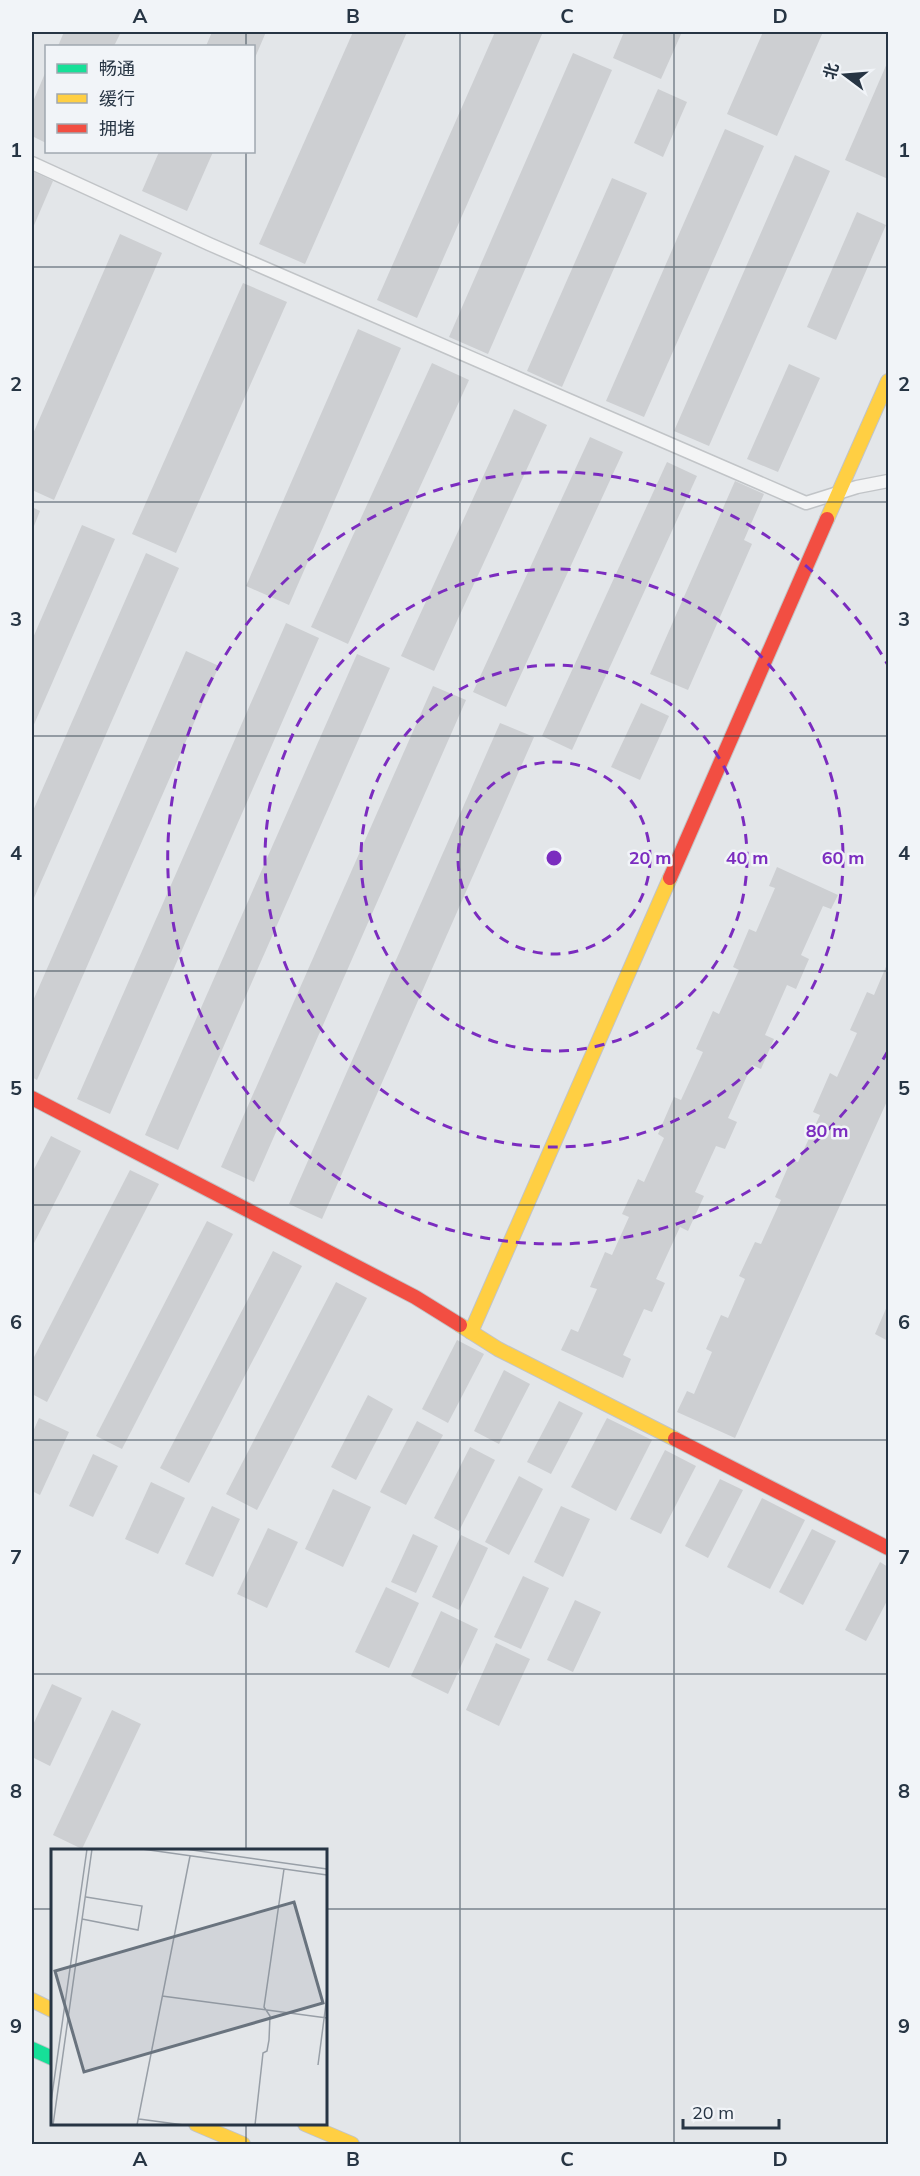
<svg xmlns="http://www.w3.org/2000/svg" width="920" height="2176" viewBox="0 0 920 2176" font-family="Mulish,'Noto Sans SC',sans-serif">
  <rect width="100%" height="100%" fill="#e3e6e9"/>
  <!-- building -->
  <g fill="#cdcfd2">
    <path d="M64 32H121L114 46H58Z"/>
    <path d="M212 32H266L254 60V46H206Z"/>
    <path d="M353 32H407L305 264 259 244Z"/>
    <path d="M495 32H543L417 318 377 300Z"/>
    <path d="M624 32H682L661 79 613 58Z"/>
    <path d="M763 32H823L777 136 727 114Z"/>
    <path d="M573 53 612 70 488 354 449 337Z"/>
    <path d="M888 61V179L845 160Z"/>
    <path d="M46 71V143L32 136V104Z"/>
    <path d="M658 89 687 102 663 157 634 143Z"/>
    <path d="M725 129 764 146 644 417 606 401Z"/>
    <path d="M159 152H213L187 211 142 191Z"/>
    <path d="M795 155 830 171 709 446 674 431Z"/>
    <path d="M32 171 53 181 32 230Z"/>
    <path d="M612 178 647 193 562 387 527 371Z"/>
    <path d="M857 212 886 225 836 340 807 327Z"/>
    <path d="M120 234 162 253 54 500 32 490V436Z"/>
    <path d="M243 283 287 302 176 553 132 534Z"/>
    <path d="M358 329 401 348 289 605 246 586Z"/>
    <path d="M432 363 469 380 348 644 311 627Z"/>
    <path d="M789 364 820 378 778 472 747 459Z"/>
    <path d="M514 409 547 425 434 671 401 656Z"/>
    <path d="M590 437 623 452 506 707 473 692Z"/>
    <path d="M667 462 697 476 572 750 542 736Z"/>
    <path d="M735 481 764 494 744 540 752 544 688 690 650 674Z"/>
    <path d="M32 507 40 511 32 531Z"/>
    <path d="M82 525 115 539 32 729V640Z"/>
    <path d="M146 553 179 568 34 898 32 897V813Z"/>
    <path d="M286 623 319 638 110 1114 77 1099Z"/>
    <path d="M186 651 219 666 37 1080 32 1077V1003Z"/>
    <path d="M357 654 390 668 178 1150 145 1135Z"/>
    <path d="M433 686 466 700 254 1182 221 1167Z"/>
    <path d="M641 703 669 716 640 780 611 767Z"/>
    <path d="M500 723 534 737 322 1219 289 1204Z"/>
    <path d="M777 867 838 895 831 909 823 906 801 955 809 959 796 989 787 985 765 1035 774 1039 761 1069 752 1065 728 1118 737 1122 725 1149 716 1146 695 1192 704 1196 688 1231 680 1227 656 1279 665 1283 652 1312 644 1309 623 1355 631 1359 623 1378 561 1350 571 1329 578 1332 597 1289 590 1287 605 1252 612 1255 629 1217 622 1214 638 1179 644 1182 664 1138 658 1134 674 1097 681 1100 703 1052 696 1049 713 1011 719 1014 739 970 733 967 749 929 756 932 775 888 769 886Z"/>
    <path d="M888 962V1099L735 1438 677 1412 687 1391 694 1394 712 1352 706 1349 721 1315 728 1318 745 1279 739 1276 755 1242 761 1244 781 1200 775 1197 791 1160 798 1162 820 1115 813 1112 830 1073 837 1077 857 1033 850 1030 867 992 874 995Z"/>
    <path d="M51 1136 81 1151 32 1247V1173Z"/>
    <path d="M130 1170 159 1184 47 1402 32 1394V1361Z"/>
    <path d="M207 1221 233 1234 122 1449 96 1436Z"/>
    <path d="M273 1251 302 1266 189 1483 160 1468Z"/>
    <path d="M336 1282 367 1298 257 1510 226 1494Z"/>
    <path d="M888 1304V1341L875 1334Z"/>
    <path d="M457 1340 484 1354 448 1423 422 1409Z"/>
    <path d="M504 1370 530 1384 499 1444 474 1431Z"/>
    <path d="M368 1395 393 1409 356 1480 331 1467Z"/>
    <path d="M559 1401 583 1413 551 1474 527 1462Z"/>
    <path d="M39 1418 69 1432 40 1495 32 1491V1434Z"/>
    <path d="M607 1418 652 1440 616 1511 571 1487Z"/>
    <path d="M417 1421 443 1435 406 1505 380 1492Z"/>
    <path d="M470 1447 495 1460 459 1531 434 1518Z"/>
    <path d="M665 1450 696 1466 661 1534 630 1519Z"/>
    <path d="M93 1454 118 1466 93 1517 69 1506Z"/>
    <path d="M519 1476 543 1489 509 1555 485 1542Z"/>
    <path d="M720 1479 743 1490 708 1558 685 1546Z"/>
    <path d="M151 1482 185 1498 158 1554 125 1539Z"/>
    <path d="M333 1489 371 1507 343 1567 305 1549Z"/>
    <path d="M762 1498 805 1520 770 1589 727 1567Z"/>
    <path d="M212 1506 240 1519 213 1577 185 1564Z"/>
    <path d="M561 1506 590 1519 563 1577 534 1562Z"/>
    <path d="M268 1528 298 1542 267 1608 237 1594Z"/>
    <path d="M812 1529 836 1541 803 1605 779 1592Z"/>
    <path d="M413 1534 438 1546 416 1593 391 1582Z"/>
    <path d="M461 1535 488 1548 459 1610 432 1597Z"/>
    <path d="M880 1562 888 1567V1599L866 1641 845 1630Z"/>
    <path d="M523 1576 549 1588 521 1649 494 1637Z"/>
    <path d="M386 1587 419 1603 389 1668 355 1652Z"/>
    <path d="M575 1600 601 1612 573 1672 547 1660Z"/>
    <path d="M441 1611 478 1629 448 1694 411 1676Z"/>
    <path d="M496 1643 530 1659 499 1726 466 1710Z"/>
    <path d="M52 1684 82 1698 50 1766 32 1757V1727Z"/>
    <path d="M112 1710 141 1724 82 1849 53 1835Z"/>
  </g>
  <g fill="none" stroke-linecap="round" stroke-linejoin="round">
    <defs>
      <path id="lane" d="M32 163 209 244 806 503 857 487 888 481"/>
      <path id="fast" d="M32 2049 52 2058"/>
      <g id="slow">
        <path d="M827 519 888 381"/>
        <path d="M460 1325 498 1349 675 1439"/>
        <path d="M471 1332 670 878"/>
        <path d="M32 2000 52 2010"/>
        <path d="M196 2124 243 2144"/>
        <path d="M305 2124 352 2144"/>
      </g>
      <g id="jam">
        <path d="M670 878 827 519"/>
        <path d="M32 1098 415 1297 460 1325"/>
        <path d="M675 1439 888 1548"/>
      </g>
    </defs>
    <!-- lane casing -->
    <use href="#lane" stroke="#c1c4c7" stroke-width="15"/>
    <!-- fast casing -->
    <use href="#fast" stroke="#c1c4c7" stroke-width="16"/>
    <!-- slow casing -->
    <use href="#slow" stroke="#c1c4c7" stroke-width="16"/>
    <!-- jam casing -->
    <use href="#jam" stroke="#c1c4c7" stroke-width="16"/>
    <!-- lane -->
    <use href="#lane" stroke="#f3f4f5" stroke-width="12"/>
    <!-- fast -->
    <use href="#fast" stroke="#16e098" stroke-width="14"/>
    <!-- slow -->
    <use href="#slow" stroke="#ffcf43" stroke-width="14"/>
    <!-- jam -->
    <use href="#jam" stroke="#f24e42" stroke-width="14"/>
  </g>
  <!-- grid -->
  <path fill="none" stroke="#273544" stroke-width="1.5" stroke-opacity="0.55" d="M246 32V46M460 32V2144M674 32V2144M246 152V1850M32 267H888M32 502H888M32 736H888M32 971H888M32 1205H888M32 1440H888M32 1674H888M32 1909H52M326 1909H888M246 2124V2144"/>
  <!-- distance rings -->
  <g fill="none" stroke="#7b2cbf" stroke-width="3" stroke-dasharray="10 8">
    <circle cx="554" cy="858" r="96"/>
    <circle cx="554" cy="858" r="193"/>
    <circle cx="554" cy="858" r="289"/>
    <path d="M888 1051A386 386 0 1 1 888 665"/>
  </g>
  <!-- overview -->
  <g transform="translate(51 1849)">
    <rect width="276" height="276" fill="#e3e6e9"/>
    <path fill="none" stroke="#989fa7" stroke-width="1.5" d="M91 0 276 26M134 0 276 20M31 70 87 81 91 57 35 48M111 147 276 169M267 216 276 147M0 253 36 0M88 270 133 276M2 276 41 0M86 276 139 7M204 276 212 204 216 202 218 191 219 167 213 158 233 20"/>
    <path fill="#69737e" fill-opacity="0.15" stroke="#69737e" stroke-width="3" d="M243 53 272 154 33 223 4 122Z"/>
    <rect width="276" height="276" fill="none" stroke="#273544" stroke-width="3"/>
  </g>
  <circle cx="554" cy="858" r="9" fill="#7b2cbf" stroke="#f1f4f8" stroke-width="3"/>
  <g font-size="18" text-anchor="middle" font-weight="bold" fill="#7b2cbf" stroke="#f1f4f8" stroke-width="5" stroke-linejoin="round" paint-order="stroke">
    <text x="650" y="864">20 m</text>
    <text x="747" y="864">40 m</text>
    <text x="843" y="864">60 m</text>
    <text x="827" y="1137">80 m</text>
  </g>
  <!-- border -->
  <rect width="920" height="2176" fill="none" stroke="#f1f4f8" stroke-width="66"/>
  <!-- legend -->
  <rect x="45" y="45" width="210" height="108" fill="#f1f4f8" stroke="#a0a8b0" stroke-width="1.5"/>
  <rect x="57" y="64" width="30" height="9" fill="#16e098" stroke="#a0a8b0" stroke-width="1.5"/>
  <text x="99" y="75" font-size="18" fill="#273544">畅通</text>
  <rect x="57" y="94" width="30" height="9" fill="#ffcf43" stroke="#a0a8b0" stroke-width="1.5"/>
  <text x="99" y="105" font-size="18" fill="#273544">缓行</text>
  <rect x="57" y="124" width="30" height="9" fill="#f24e42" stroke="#a0a8b0" stroke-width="1.5"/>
  <text x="99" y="135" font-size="18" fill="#273544">拥堵</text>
  <!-- north arrow -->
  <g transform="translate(845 75) rotate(286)" stroke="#f1f4f8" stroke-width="4.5" paint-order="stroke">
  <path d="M0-4.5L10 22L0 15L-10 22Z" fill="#273544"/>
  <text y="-9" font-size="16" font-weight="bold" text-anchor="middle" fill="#273544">北</text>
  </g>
  <!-- scale -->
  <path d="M683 2119v9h96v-9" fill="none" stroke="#273544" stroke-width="3"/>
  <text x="692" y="2119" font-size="18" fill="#273544" stroke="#f1f4f8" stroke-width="4.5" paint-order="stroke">20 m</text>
  <rect x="33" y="33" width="854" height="2110" fill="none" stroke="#273544" stroke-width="2"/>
  <g font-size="20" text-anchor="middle" font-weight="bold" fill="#273544">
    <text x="140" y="23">A</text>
    <text x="353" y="23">B</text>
    <text x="567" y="23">C</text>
    <text x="780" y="23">D</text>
    <text x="16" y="157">1</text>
    <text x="904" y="157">1</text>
    <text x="16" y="391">2</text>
    <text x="904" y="391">2</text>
    <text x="16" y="626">3</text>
    <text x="904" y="626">3</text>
    <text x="16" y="860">4</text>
    <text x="904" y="860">4</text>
    <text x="16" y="1095">5</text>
    <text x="904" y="1095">5</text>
    <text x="16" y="1329">6</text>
    <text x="904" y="1329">6</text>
    <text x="16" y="1564">7</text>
    <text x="904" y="1564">7</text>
    <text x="16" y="1798">8</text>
    <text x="904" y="1798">8</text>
    <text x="16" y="2033">9</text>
    <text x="904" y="2033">9</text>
    <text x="140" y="2166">A</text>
    <text x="353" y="2166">B</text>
    <text x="567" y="2166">C</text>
    <text x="780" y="2166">D</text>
  </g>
</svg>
